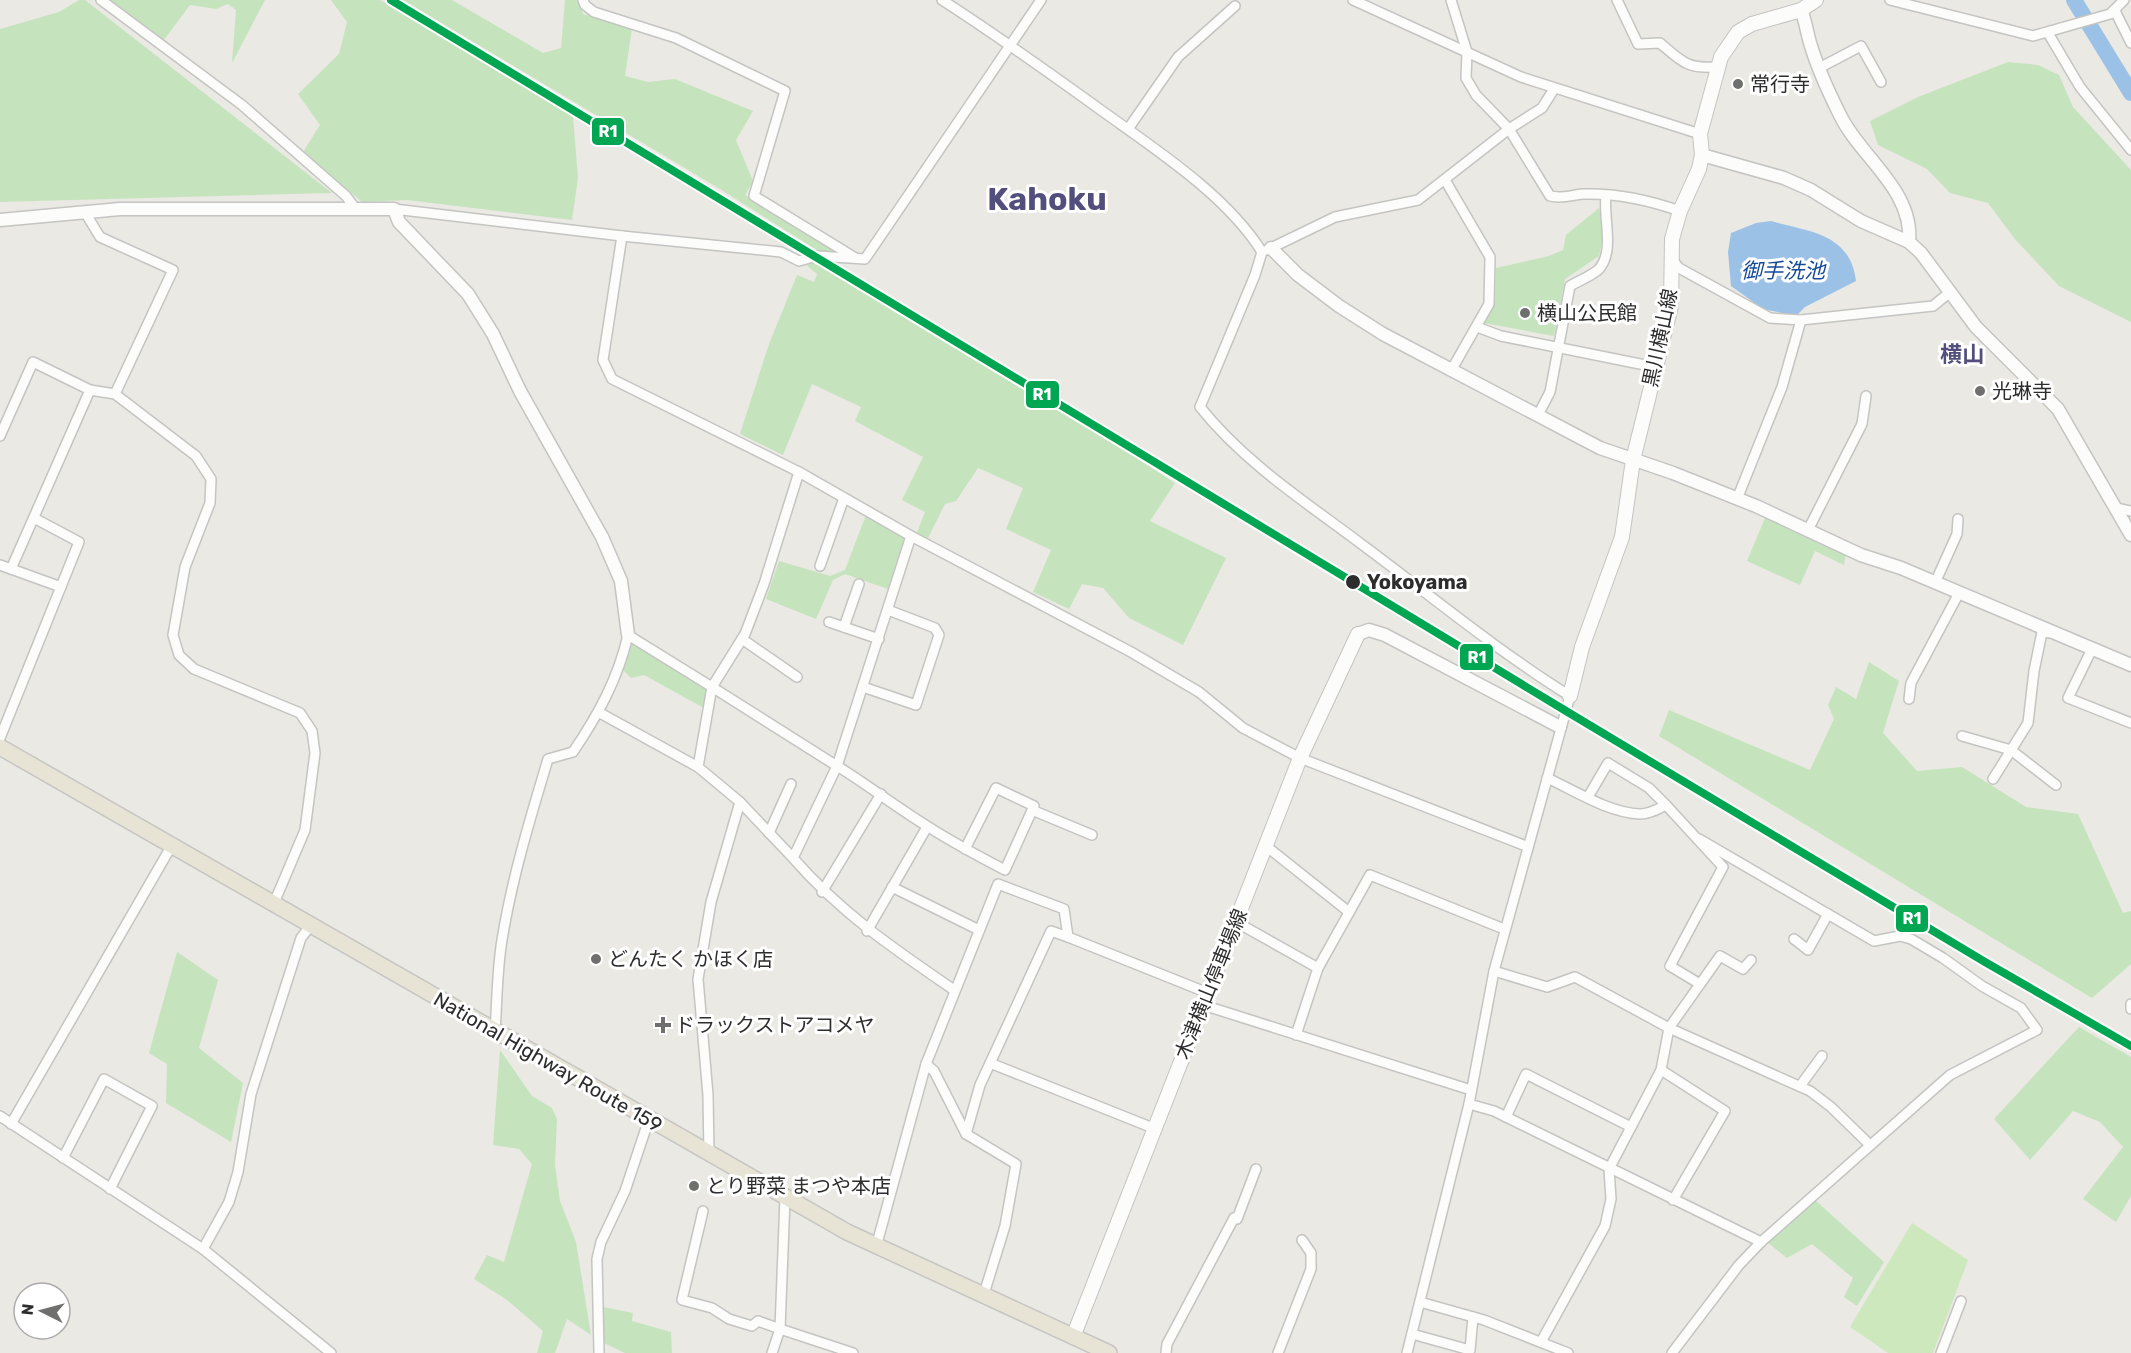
<svg xmlns="http://www.w3.org/2000/svg" width="2131" height="1353" viewBox="0 0 2131 1353" font-family="Rubik,'Noto Sans JP',sans-serif">
  <rect width="100%" height="100%" fill="#eae9e3"/>
  <!-- green -->
  <g fill="#c5e4be">
    <path d="M79 0H85L332 193 0 202V29L59 12Z"/>
    <path d="M110 0H265L232 63 236 10 228 4 216 9 190 5 163 41Z"/>
    <path d="M331 0H380L573 117 578 178 572 220 407 200 362 202 303 152 320 125 298 94 339 54 347 22Z"/>
    <path d="M403 0H452L543 53 561 48 565 0H579L583 14 632 28 625 76 648 82 675 79 753 111 736 140 753 181 745 195 844 254 820 252 720 189Z"/>
    <path d="M2008 62 2038 65 2059 75 2073 107 2131 170V322L2059 286 2014 238 1988 203 1950 193 1927 169 1878 145 1870 121 1918 97Z"/>
    <path d="M1599 208 1604 232 1599 256 1565 279 1554 336 1484 323 1495 304 1496 268 1549 256 1563 250 1566 235Z"/>
    <path d="M813 260 1061 409 1175 483 1150 521 1226 558 1183 645 1129 618 1103 588 1082 584 1069 609 1033 592 1051 550 1006 529 1023 488 978 468 956 501 945 504 928 538 917 533 925 512 902 500 923 457 855 421 861 407 812 384 783 455 740 434 769 344 797 275 814 282 817 274 807 266Z"/>
    <path d="M866 515 905 537 888 589 845 574 833 580 816 619 766 599 779 561 830 576 845 570Z"/>
    <path d="M1765 518 1846 552 1844 565 1815 551 1800 585 1747 561Z"/>
    <path d="M630 641 708 686 704 708 644 675 631 678 623 670Z"/>
    <path d="M1869 662 1899 681 1883 733 1917 771 1962 767 2026 807 2078 814 2123 913 2131 911V964L2092 998 1659 736 1669 710 1810 770 1834 719 1828 705 1836 687 1856 699Z"/>
    <path d="M177 952 218 980 199 1048 243 1083 231 1142 166 1103 167 1064 149 1053Z"/>
    <path d="M2079 1027 2131 1057V1196L2116 1222 2083 1199 2123 1147 2100 1122 2073 1111 2030 1160 1994 1119Z"/>
    <path d="M500 1050 532 1096 552 1108 557 1119 555 1165 560 1201 576 1242 591 1335 567 1319 555 1353H537L543 1331 507 1300 474 1279 487 1255 504 1262 532 1164 519 1149 493 1145Z"/>
    <path d="M1815 1200 1884 1262 1857 1306 1844 1297 1853 1278 1812 1244 1787 1258 1767 1242Z"/>
    <path d="M603 1307 633 1313 632 1321 671 1332 672 1353H625L604 1343Z"/>
  </g>
  <!-- pitch -->
  <path fill="#cde8bc" d="M1912 1223 1968 1260 1933 1353H1888L1850 1327Z"/>
  <!-- water -->
  <path fill="#9cc1e7" d="M1771 221C1810 232 1850 233 1856 281L1805 307 1796 316 1763 309 1731 286 1728 252 1731 233 1756 223Z"/>
  <g fill="none" stroke-linecap="round" stroke-linejoin="round">
    <!-- river -->
    <path stroke="#9cc1e7" stroke-width="16" d="M2074 0 2131 93"/>
    <defs>
      <g id="minor">
        <path d="M101 0 242 105 346 196 355 208"/>
        <path d="M583 0 585 5 594 12 676 38 785 91 754 196 854 257"/>
        <path d="M942 0C998 36 1051 74 1105 113 1158 151 1227 196 1262 252L1255 275 1200 407C1244 462 1304 501 1360 543 1430 595 1496 650 1570 696L1494 971 1469 1104 1407 1353"/>
        <path d="M1353 0 1521 77 1700 134"/>
        <path d="M1617 0 1638 44 1660 43C1682 62 1687 69 1718 67"/>
        <path d="M1890 0 2033 36 2110 14 2124 0"/>
        <path d="M2115 11 2131 43"/>
        <path d="M2048 33 2080 87 2131 150"/>
        <path d="M1819 68 1861 46 1881 82"/>
        <path d="M1554 89 1542 108 1509 129 1550 196C1563 199 1571 195 1583 194 1616 193 1649 200 1680 211"/>
        <path d="M1128 129 1178 57 1235 6"/>
        <path d="M1445 180 1490 257 1489 304 1452 369"/>
        <path d="M394 209 622 236"/>
        <path d="M86 214 100 237 173 270 115 394"/>
        <path d="M1267 250 1335 217 1418 200 1509 129 1476 95 1466 78 1467 52 1451 0"/>
        <path d="M1671 258 1679 268 1770 318 1801 320 1933 306 1949 293"/>
        <path d="M1477 327 1501 336 1655 367"/>
        <path d="M1538 415 1550 392 1570 286C1578 281 1592 276 1599 269 1615 251 1603 218 1606 196"/>
        <path d="M0 436 33 362 90 390 115 394 196 456 211 479 210 503 185 567 173 635 179 655 194 669 300 713 312 731 315 753 305 830 274 903"/>
        <path d="M799 472 612 379 603 360 622 236 781 252 799 261 817 256 865 259 1041 0"/>
        <path d="M1737 499 1782 387 1801 320"/>
        <path d="M2116 508 2131 511"/>
        <path d="M1808 530 1862 424 1866 396"/>
        <path d="M0 565 61 587"/>
        <path d="M820 566 844 498"/>
        <path d="M11 569 90 390"/>
        <path d="M1935 583 1957 534 1958 519"/>
        <path d="M829 622 879 639"/>
        <path d="M844 627 859 584"/>
        <path d="M742 639 797 677"/>
        <path d="M2092 649 2068 698 2131 723"/>
        <path d="M863 687 916 705 939 635 935 628 888 610"/>
        <path d="M1909 699 1911 683 1959 593"/>
        <path d="M600 713 698 767"/>
        <path d="M1962 736 2011 750 2056 785"/>
        <path d="M0 738 79 542 34 518"/>
        <path d="M1547 778C1574 790 1609 813 1640 814 1650 814 1658 809 1666 805L1723 867 1670 966 1700 984"/>
        <path d="M1993 779 2028 723 2034 671 2042 632 2052 633"/>
        <path d="M1588 797 1608 763 1649 788 1666 805"/>
        <path d="M1032 810 1092 835"/>
        <path d="M769 833 791 784"/>
        <path d="M1266 846 1349 912"/>
        <path d="M965 849 996 788 1034 806 1005 870C978 856 952 842 927 826 896 807 868 785 837 766L911 536 1131 652 1199 692 1243 728 1300 758 1526 846"/>
        <path d="M793 858 740 802 698 767 712 687 837 766 793 858C841 913 894 949 954 990"/>
        <path d="M892 887 979 930"/>
        <path d="M822 892 881 794"/>
        <path d="M1236 922 1318 968"/>
        <path d="M867 931 927 827"/>
        <path d="M1068 937 1208 993"/>
        <path d="M1794 939 1808 950 1828 914"/>
        <path d="M1751 960 1743 969 1720 956 1669 1028 1810 1091 1831 1107 1870 1145"/>
        <path d="M1494 971 1547 987 1575 977 1669 1028 1661 1070 1609 1169 1611 1199 1605 1226 1541 1342"/>
        <path d="M2131 1004V1009"/>
        <path d="M1203 1005 1471 1090"/>
        <path d="M495 1032C497 1002 497 970 502 940 512 878 530 819 548 759L573 752C598 715 618 679 628 635L712 687 745 634 764 584 799 472 911 536"/>
        <path d="M1296 1035 1318 968 1370 875 1504 929"/>
        <path d="M990 1063 1153 1128"/>
        <path d="M926 1064 998 884 1064 909 1068 937 1051 931 980 1085 966 1134"/>
        <path d="M1661 1070 1725 1111 1673 1200"/>
        <path d="M1800 1086 1822 1056"/>
        <path d="M1469 1104 1494 1111 1761 1242"/>
        <path d="M0 1116 203 1249 331 1353"/>
        <path d="M1506 1117 1526 1074 1631 1127"/>
        <path d="M11 1124 172 845"/>
        <path d="M709 1154 708 1095 698 979 711 902 740 802"/>
        <path d="M63 1158 104 1079 152 1106 110 1189"/>
        <path d="M703 1211 682 1300 712 1308 729 1319 752 1326 758 1321 780 1329 785 1198"/>
        <path d="M876 1247 926 1064 934 1071 966 1134 1016 1164 1005 1226 983 1297"/>
        <path d="M203 1249 229 1202 238 1172 251 1094 301 938 311 925"/>
        <path d="M1420 1302 1484 1320 1568 1353"/>
        <path d="M1412 1334 1470 1350 1473 1317"/>
        <path d="M599 1353 597 1259 601 1242 625 1191 649 1119"/>
        <path d="M772 1353 780 1329 853 1353"/>
        <path d="M1166 1353 1167 1344 1234 1218 1237 1219 1256 1169"/>
        <path d="M1278 1353 1311 1269V1253L1302 1240"/>
        <path d="M1672 1353 1739 1265 1761 1242 1950 1075 2037 1030 2021 1008 1982 986 1943 958 1911 939 1900 936 1874 941 1699 839"/>
        <path d="M1941 1353 1961 1301"/>
      </g>
      <g id="tertiary">
        <path d="M1801 10C1806 22 1807 34 1811 46 1818 69 1829 93 1840 115 1860 157 1914 190 1909 242"/>
        <path d="M1702 155 1784 178 1811 190 1861 221 1909 242 1921 253 1976 327 2058 409 2131 535"/>
        <path d="M0 220 120 209H394L399 222 468 294 493 334 520 391 602 537 621 581 628 635"/>
        <path d="M1271 248 1298 275 1339 306 1383 334 1600 448 1673 473 1756 506 1861 555 1901 568 2131 665"/>
        <path d="M1358 634 1369 630 1385 635 1560 727"/>
      </g>
      <g id="secondary">
        <path d="M1570 696 1582 647 1622 537 1633 460 1671 306 1672 239 1680 211 1699 169 1702 155 1700 134 1721 57 1738 32 1752 24 1801 10 1816 0"/>
        <path d="M1073 1337 1300 758 1358 634"/>
      </g>
      <path id="trunk" d="M0 747 847 1232 1109 1353"/>
    </defs>
    <!-- minor casing -->
    <use href="#minor" stroke="#c4c4c3" stroke-width="12"/>
    <!-- tertiary casing -->
    <use href="#tertiary" stroke="#c4c4c3" stroke-width="15"/>
    <!-- secondary casing -->
    <use href="#secondary" stroke="#c4c4c3" stroke-width="16"/>
    <!-- trunk casing -->
    <use href="#trunk" stroke="#c6c5c3" stroke-width="18"/>
    <!-- minor -->
    <use href="#minor" stroke="#fcfcfb" stroke-width="9"/>
    <!-- tertiary -->
    <use href="#tertiary" stroke="#fcfcfb" stroke-width="12"/>
    <!-- secondary -->
    <use href="#secondary" stroke="#fcfcfb" stroke-width="14"/>
    <!-- trunk -->
    <use href="#trunk" stroke="#e7e4d6" stroke-width="15"/>
    <defs>
      <path id="rail-1" d="M391 0 1566 711 1985 962 2131 1046"/>
    </defs>
    <!-- rail-1 casing -->
    <use href="#rail-1" stroke="#fff" stroke-width="12"/>
    <!-- rail-1 -->
    <use href="#rail-1" stroke="#00a651" stroke-width="8"/>
  </g>
  <!-- markers -->
  <g fill="#6f6f6d" stroke="#fff" stroke-width="2">
    <circle cx="1738" cy="84" r="6"/>
    <circle cx="1525" cy="313" r="6"/>
    <circle cx="1980" cy="391" r="6"/>
    <circle cx="596" cy="959" r="6"/>
    <path d="M660 1016h6v6h6v6h-6v6h-6v-6h-6v-6h6z"/>
    <circle cx="694" cy="1186" r="6"/>
  </g>
  <circle fill="#2d2d2d" stroke="#fff" stroke-width="2" cx="1353" cy="582" r="8"/>
  <g text-anchor="middle" dominant-baseline="central" stroke-width="6" stroke-linejoin="round" paint-order="stroke">
    <!-- poi labels -->
    <g font-size="20" fill="#2d2d2d" stroke="#fff" text-anchor="start">
      <text x="1750" y="84">常行寺</text>
      <text x="1537" y="313">横山公民館</text>
      <text x="1992" y="391">光琳寺</text>
      <text x="608" y="959">どんたく かほく店</text>
      <text x="675" y="1025">ドラックストアコメヤ</text>
      <text x="706" y="1186">とり野菜 まつや本店</text>
    </g>
    <!-- street labels -->
    <g font-size="20" fill="#2d2d2d" stroke="#fff">
      <text transform="translate(1660 338) rotate(-78)">黒川横山線</text>
      <text transform="translate(1211 984) rotate(-68)">木津横山停車場線</text>
      <text transform="translate(548 1062) rotate(30)">National Highway Route 159</text>
    </g>
    <!-- stop labels -->
    <g font-size="20" font-weight="bold" fill="#2d2d2d" stroke="#fff" text-anchor="start">
      <text x="1367" y="582">Yokoyama</text>
    </g>
    <!-- water labels -->
    <g font-size="21" font-style="italic" fill="#154b98" stroke="#fff">
      <text x="1783" y="270">御手洗池</text>
    </g>
    <!-- quarter labels -->
    <g font-size="22" font-weight="bold" fill="#524f7c" stroke="#fff">
      <text x="1962" y="354">横山</text>
    </g>
    <!-- town labels -->
    <g font-size="32" font-weight="bold" fill="#524f7c" stroke="#fff">
      <text x="1047" y="199">Kahoku</text>
    </g>
  </g>
  <g stroke="#fff" stroke-width="2">
    <rect x="591" y="117" width="34" height="29" rx="6" fill="#00a651"/>
    <rect x="1025" y="380" width="35" height="29" rx="6" fill="#00a651"/>
    <rect x="1459" y="643" width="35" height="28" rx="6" fill="#00a651"/>
    <rect x="1895" y="904" width="34" height="29" rx="6" fill="#00a651"/>
  </g>
  <g font-size="16" text-anchor="middle" font-weight="bold" fill="#fff">
    <text x="608" y="137">R1</text>
    <text x="1042" y="400">R1</text>
    <text x="1477" y="663">R1</text>
    <text x="1912" y="924">R1</text>
  </g>
  <!-- north arrow -->
  <g transform="translate(42 1311) rotate(276)"><circle r="28" fill="#ffffff" stroke="#ababab" stroke-width="1.5"/>
  <path d="M0-4.5L10 22L0 15L-10 22Z" fill="#6f6f6d"/>
  <text y="-9" font-size="16" font-weight="bold" text-anchor="middle" fill="#2d2d2d">N</text>
  </g>
</svg>
